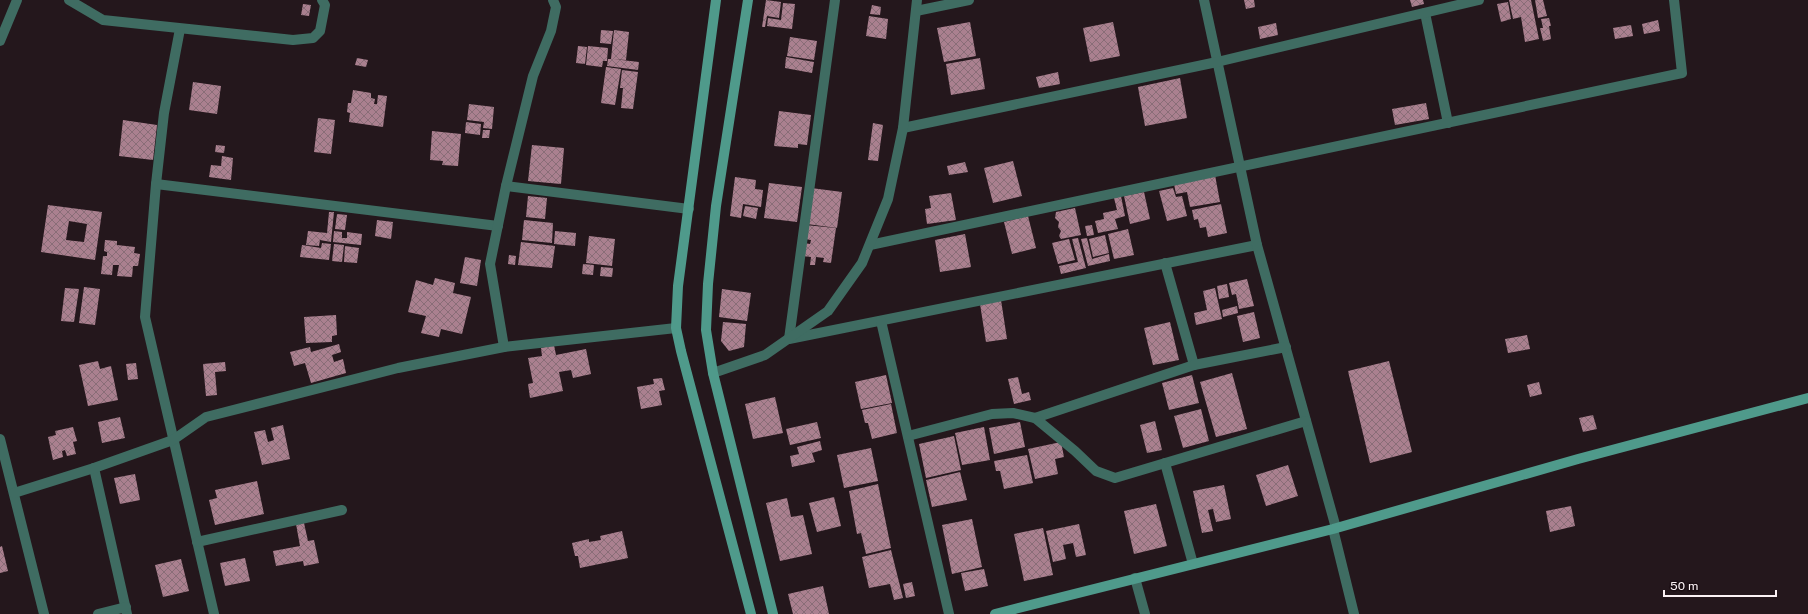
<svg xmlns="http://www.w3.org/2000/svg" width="1808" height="614" viewBox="0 0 1808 614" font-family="'Public Sans',sans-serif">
  <defs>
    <pattern id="building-cross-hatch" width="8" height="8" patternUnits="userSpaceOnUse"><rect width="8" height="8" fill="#aa808f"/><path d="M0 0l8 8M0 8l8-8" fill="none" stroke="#896d77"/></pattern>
  </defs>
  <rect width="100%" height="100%" fill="#24171c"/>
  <!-- building -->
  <g fill="url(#building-cross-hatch)" fill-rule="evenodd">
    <path d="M766 0 781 2 779 18 767 16 765 27H762Z"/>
    <path d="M1244 0H1254L1255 7 1246 9Z"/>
    <path d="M1410 0H1423L1424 4 1412 7Z"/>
    <path d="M1509 0H1531L1539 39 1525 42 1521 17 1513 19Z"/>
    <path d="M1535 0H1543L1547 16 1538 18Z"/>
    <path d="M1508 2 1511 19 1501 22 1497 4Z"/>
    <path d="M783 3 795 4 792 29 767 26 768 18 781 20Z"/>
    <path d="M303 4 311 5 309 16 301 15Z"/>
    <path d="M872 5 881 7 880 15 870 14Z"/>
    <path d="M869 16 888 19 886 39 866 36Z"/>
    <path d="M1549 18 1551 26H1549L1551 39 1543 41 1540 28H1543L1541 19Z"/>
    <path d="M1658 20 1660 31 1644 34 1642 24Z"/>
    <path d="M970 22 976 56 944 62 937 28Z"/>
    <path d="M1113 22 1120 56 1090 62 1083 28Z"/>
    <path d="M1276 23 1278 35 1260 39 1258 27Z"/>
    <path d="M1631 25 1633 36 1615 39 1613 28Z"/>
    <path d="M601 30 613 31 611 44 600 43Z"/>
    <path d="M614 30 629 32 626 60 613 59 639 62 638 70 607 66 608 59H611Z"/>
    <path d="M790 37 817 41 814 60 787 56Z"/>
    <path d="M578 46 587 47 585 64 576 63Z"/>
    <path d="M588 46 608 48 607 61H603L602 67 586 65Z"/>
    <path d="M786 57 814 62 812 73 785 68Z"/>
    <path d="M357 58 368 60 366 67 355 65Z"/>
    <path d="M980 58 985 89 951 95 946 64Z"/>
    <path d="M606 67 621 69 615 105 601 103Z"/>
    <path d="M622 70 638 72 633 109 621 108 623 88H620Z"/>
    <path d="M1058 72 1060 84 1039 88 1036 77Z"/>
    <path d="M1180 78 1187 118 1145 126 1138 87Z"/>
    <path d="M193 82 221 86 217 114 189 110Z"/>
    <path d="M353 90 371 93V98L375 99 374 104H377L378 95 387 96 383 127 349 122 350 113 347 112 348 103H351Z"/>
    <path d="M1426 103 1429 119 1395 125 1392 109Z"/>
    <path d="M469 104 494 107 492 129 483 128 484 122 467 120Z"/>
    <path d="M779 111 811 115 807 145 798 144V148L774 146Z"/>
    <path d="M318 118 335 120 331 154 314 152Z"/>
    <path d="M123 120 157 125 153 160 119 156Z"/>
    <path d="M466 122 481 124 480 135 465 133Z"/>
    <path d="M873 123 883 125 878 161 868 160Z"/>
    <path d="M483 130H490L489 138H482Z"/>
    <path d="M432 131 461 134 458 166 442 165 443 161 430 160Z"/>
    <path d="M216 145 225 146 224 153 215 152Z"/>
    <path d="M532 145 564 148 561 184 528 181Z"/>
    <path d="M222 156 233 158 231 180 209 177 211 165 221 166Z"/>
    <path d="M1013 161 1022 196 993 203 984 168Z"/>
    <path d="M965 162 968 172 949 175 947 166Z"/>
    <path d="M1215 175 1220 202 1190 207 1187 192 1176 194 1174 184Z"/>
    <path d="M735 177 756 180 755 189 763 190 761 207 743 204 741 218 730 216Z"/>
    <path d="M769 183 802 187 797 222 764 218Z"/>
    <path d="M811 188 842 192 837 228 807 224Z"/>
    <path d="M1173 188 1176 197 1182 196 1187 216 1167 221 1159 191Z"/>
    <path d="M1144 192 1150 219 1130 224 1124 196Z"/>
    <path d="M951 193 956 220 927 224 925 209 931 208 929 196Z"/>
    <path d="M528 196 547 198 545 219 526 217Z"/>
    <path d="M1121 196 1125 216 1115 219 1118 229 1098 233 1095 221 1104 219 1103 213 1117 210 1114 198Z"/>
    <path d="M1221 204 1227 233 1208 237 1206 227 1200 228 1198 219 1194 220 1192 210Z"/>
    <path d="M48 205 102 212 95 260 41 252ZM69 221 87 224 84 242 66 240Z"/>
    <path d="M745 206 758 208 756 219 743 216Z"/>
    <path d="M1075 208 1081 235 1061 239 1059 236 1061 231 1058 227 1059 222 1055 218 1056 212Z"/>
    <path d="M329 212H334L331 242 320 240 319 246 306 245 308 231 327 233Z"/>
    <path d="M337 214 347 215 345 230 335 229Z"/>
    <path d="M1028 216 1036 248 1012 254 1004 222Z"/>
    <path d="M377 220 393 222 391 239 375 236Z"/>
    <path d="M524 220 553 223 552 243 522 240Z"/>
    <path d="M805 225 836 228 831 263 823 262 824 258 816 257 815 265H810L811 257 802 256 804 243 810 244 811 240 804 239Z"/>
    <path d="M1092 225 1094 235 1087 236 1085 226Z"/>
    <path d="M1128 229 1134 255 1114 259 1108 234Z"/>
    <path d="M334 231 342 232V238H347V232L362 234 361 245 333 242Z"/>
    <path d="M555 231 576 233 575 246 554 244Z"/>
    <path d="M965 234 971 267 940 272 935 240Z"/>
    <path d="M1105 235 1109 253 1093 257 1089 239Z"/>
    <path d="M589 236 615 239 612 266 586 263Z"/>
    <path d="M1078 238 1086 268 1061 274 1059 266 1078 262 1072 239Z"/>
    <path d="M1087 238 1092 259 1109 254 1110 261 1088 266 1081 239Z"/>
    <path d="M1069 239 1075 260 1058 264 1052 243Z"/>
    <path d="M105 240 117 241V245L135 247 134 253 140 254 138 266H133L132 277 117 276 119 265H113L112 275 101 274 103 256H107V252L104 251Z"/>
    <path d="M521 242 555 246 552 268 518 265Z"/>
    <path d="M322 243 331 244 329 260 300 257 302 245 321 248Z"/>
    <path d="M334 244 344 245 342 262 332 261Z"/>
    <path d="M345 246 359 248 357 263 344 262Z"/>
    <path d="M509 255 516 256 515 265 508 264Z"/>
    <path d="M465 257 481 260 477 286 460 283Z"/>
    <path d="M583 264 594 265 593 275 582 274Z"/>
    <path d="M601 267 613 268 612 277 600 276Z"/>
    <path d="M435 278 455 283 453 293 471 297 462 334 441 329 439 337 421 333 426 316 408 312 416 280 433 285Z"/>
    <path d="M1247 279 1254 306 1239 309 1236 294 1232 295 1229 283Z"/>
    <path d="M1227 284 1229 297 1219 299 1217 286Z"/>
    <path d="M84 287 100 289 95 325 79 323Z"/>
    <path d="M65 288 79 289 74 322 61 321Z"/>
    <path d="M1215 288 1222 319 1196 325 1194 313 1207 310 1203 291Z"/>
    <path d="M722 289 751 293 747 321 719 317Z"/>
    <path d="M1001 300 1007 339 986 342 980 304Z"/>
    <path d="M1237 306 1238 313 1223 317 1222 310Z"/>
    <path d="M1254 312 1260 338 1243 342 1237 316Z"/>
    <path d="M336 315 337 335 332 336V342L306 343 304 317Z"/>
    <path d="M723 322 746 324 744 347 729 351 721 341Z"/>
    <path d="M1170 322 1179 360 1153 365 1144 328Z"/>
    <path d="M1527 335 1530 349 1508 353 1505 339Z"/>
    <path d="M339 344 341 352 332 355 334 362 343 359 346 373 311 383 305 363 294 366 290 352 310 347 311 352Z"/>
    <path d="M554 345 556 355 586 349 591 374 573 378 571 370 559 372 563 391 530 398 528 384 533 383 528 358 542 356 541 348Z"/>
    <path d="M98 361 100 369 111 366 118 400 88 406 79 365Z"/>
    <path d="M1389 361 1412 452 1370 463 1348 371Z"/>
    <path d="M225 362 226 371 215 372 217 395 206 396 203 364Z"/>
    <path d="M136 363 138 379 128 380 126 364Z"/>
    <path d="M1232 373 1247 429 1216 437 1200 382Z"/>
    <path d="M886 375 892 403 861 409 855 382Z"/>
    <path d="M1192 375 1199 403 1169 410 1162 383Z"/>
    <path d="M1018 377 1022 394 1029 392 1031 400 1014 404 1008 379Z"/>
    <path d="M662 378 665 390 659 391 662 405 641 409 637 387 654 384 653 379Z"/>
    <path d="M1539 382 1542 394 1530 397 1527 385Z"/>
    <path d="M775 397 783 433 753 439 745 404Z"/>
    <path d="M891 404 897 433 872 439 868 423H865L862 410Z"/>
    <path d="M1201 409 1209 441 1183 448 1174 416Z"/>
    <path d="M1593 415 1597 429 1583 432 1579 418Z"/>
    <path d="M120 417 125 438 102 443 98 422Z"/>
    <path d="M1155 421 1162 450 1147 453 1140 425Z"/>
    <path d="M817 422 821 438 790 445 786 429Z"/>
    <path d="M1020 422 1025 447 994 454 989 428Z"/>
    <path d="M283 425 290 459 262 465 254 432 265 430 268 442 274 440 271 428Z"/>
    <path d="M73 427 77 441 73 442 76 454 67 456 65 450 62 451 63 457 53 460 48 437 56 435 55 431Z"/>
    <path d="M984 427 990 460 962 465 955 433Z"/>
    <path d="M954 436 961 470 926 478 919 444Z"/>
    <path d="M820 441 822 450 812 453 815 462 792 467 790 456 799 454 797 447Z"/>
    <path d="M1061 442 1064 457 1055 459 1058 474 1035 479 1028 449Z"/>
    <path d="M871 448 878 481 844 488 837 455Z"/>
    <path d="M1027 455 1033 483 1004 489 1000 471H996L994 461Z"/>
    <path d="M1288 465 1298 496 1266 506 1256 475Z"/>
    <path d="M960 472 967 500 932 507 926 480Z"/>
    <path d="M135 474 140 500 120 504 114 478Z"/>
    <path d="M257 481 264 514 215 525 209 500 217 498 215 490Z"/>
    <path d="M878 484 891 548 866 554 861 533 857 534 849 491Z"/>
    <path d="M1224 485 1231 519 1216 522 1213 509 1208 510 1213 531 1202 533 1193 491Z"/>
    <path d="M834 497 841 526 817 532 809 503Z"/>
    <path d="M787 498 791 517 803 515 812 554 780 561 766 503Z"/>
    <path d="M1156 504 1167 546 1134 554 1124 511Z"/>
    <path d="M1571 506 1575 526 1550 532 1546 511Z"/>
    <path d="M972 519 982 567 952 574 942 525Z"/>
    <path d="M304 523 308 541 314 540 319 563 304 566 303 561 276 566 273 551 300 546 296 524Z"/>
    <path d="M1079 524 1086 555 1076 557 1073 543 1063 545 1066 559 1053 562 1046 531Z"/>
    <path d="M1043 528 1053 575 1024 581 1014 534Z"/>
    <path d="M622 531 628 558 580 568 578 556H575L572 543 589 539V542L601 540 600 536Z"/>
    <path d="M2 546 8 571 0 573V547Z"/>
    <path d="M891 550 903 598 894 600 890 584 869 588 862 557Z"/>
    <path d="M245 558 250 581 225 586 220 563Z"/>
    <path d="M181 559 189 591 163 597 155 565Z"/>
    <path d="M984 569 988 586 965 591 961 573Z"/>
    <path d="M912 582 915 596 906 598 903 584Z"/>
    <path d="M823 586 829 614H793L788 594Z"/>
  </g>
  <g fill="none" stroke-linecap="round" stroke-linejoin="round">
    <!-- street -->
    <g stroke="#3f6c62" stroke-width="10">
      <path d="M69 0 103 20 293 40 313 38 320 31 325 5 322 0"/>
      <path d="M835 0 789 339 1257 245"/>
      <path d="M1204 0 1257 245 1336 528"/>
      <path d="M916 11 969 0"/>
      <path d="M1425 13 1448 123"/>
      <path d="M180 29 164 113 156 184 145 317 214 614"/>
      <path d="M0 41 17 0"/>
      <path d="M903 128 1217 62 1479 0"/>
      <path d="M156 184 498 226"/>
      <path d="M506 186 689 209"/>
      <path d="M870 245 1682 73 1674 0"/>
      <path d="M1165 263 1194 365"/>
      <path d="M881 321 949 614"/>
      <path d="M504 347 490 264 506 186 533 76 551 31 556 7 553 0"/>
      <path d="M713 373 765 355 828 311 862 263 888 199 903 128 917 0"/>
      <path d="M1035 418 1194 365 1286 347"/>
      <path d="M908 436 992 414 1013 413 1035 418 1075 451 1096 471 1115 478 1306 421"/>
      <path d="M0 439 44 614"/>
      <path d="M1165 463 1193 564"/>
      <path d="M94 468 127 614"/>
      <path d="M14 493 94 468 173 440 206 417 398 368 504 347 676 328"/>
      <path d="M1333 529 1354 614"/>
      <path d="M197 542 342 510"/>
      <path d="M1135 578 1145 614"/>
      <path d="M98 614 126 607"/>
    </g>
    <!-- secondary -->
    <g stroke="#4f9a8b" stroke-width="10">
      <path d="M716 0 678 286 676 328 681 351 751 614"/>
      <path d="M748 0 716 206 708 284 706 330 713 373 773 614"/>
      <path d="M995 614 1333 529 1578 459 1808 398"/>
    </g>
  </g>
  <!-- scale -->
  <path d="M1664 590v6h112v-6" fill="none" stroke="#fcf2f5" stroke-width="2"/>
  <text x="1670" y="590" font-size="12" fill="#fcf2f5" stroke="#1b0e13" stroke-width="3" paint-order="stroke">50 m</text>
</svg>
